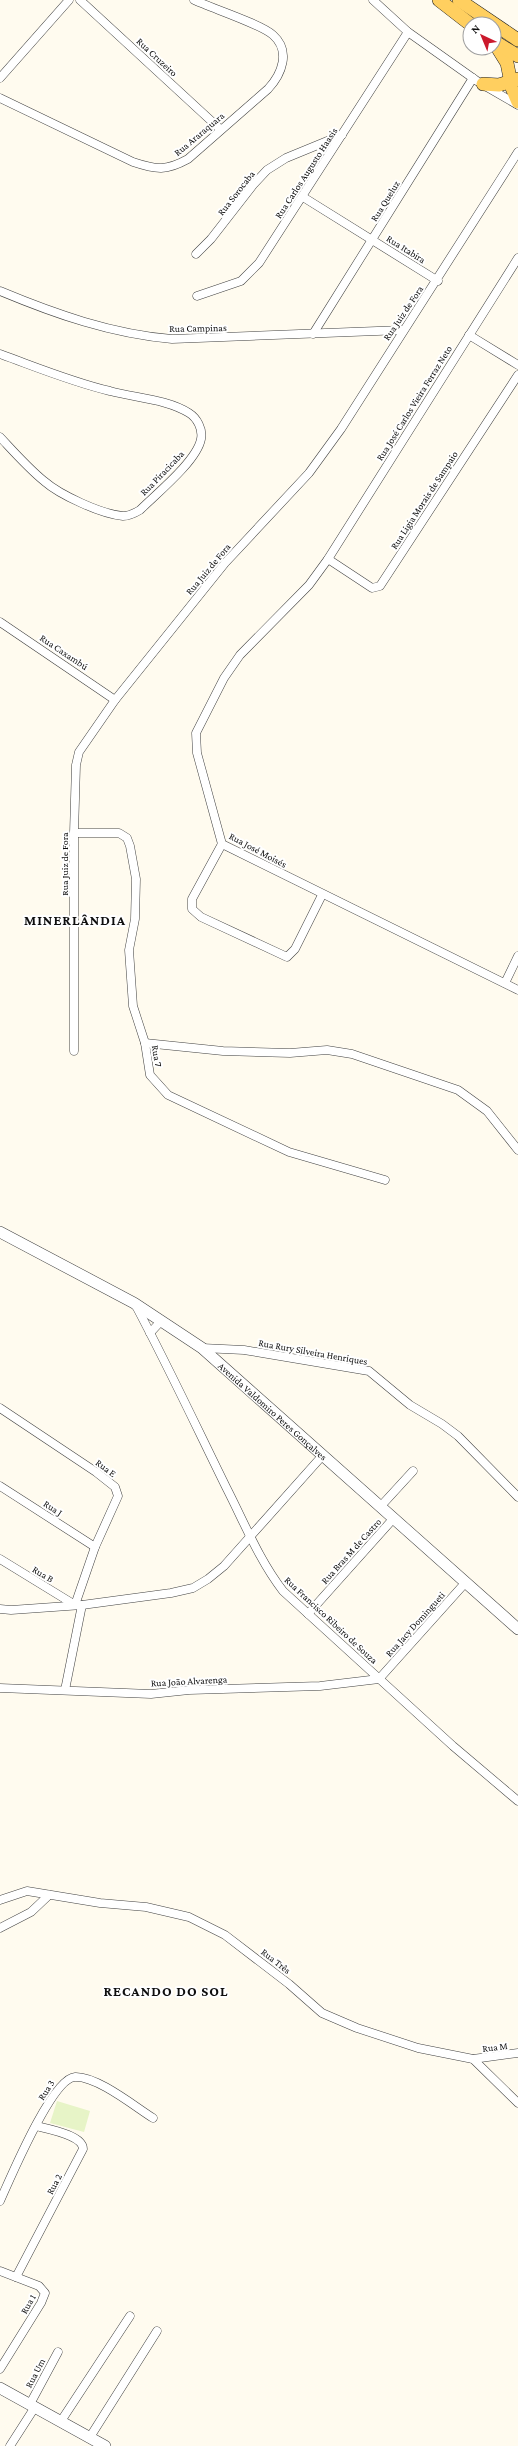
<svg xmlns="http://www.w3.org/2000/svg" width="518" height="2446" viewBox="0 0 518 2446" font-family="'Crimson Pro',serif">
  <rect width="100%" height="100%" fill="#fffbef"/>
  <!-- pitch -->
  <path fill="#e7f4c7" d="M57 2101 90 2111 84 2132 50 2123Z"/>
  <g fill="none" stroke-linecap="round" stroke-linejoin="round">
    <defs>
      <g id="minor">
        <path d="M80 0 220 129"/>
        <path d="M373 0 408 32 477 81"/>
        <path d="M0 78 69 0"/>
        <path d="M487 87 518 105"/>
        <path d="M0 98 133 162C157 170 166 171 188 159L268 89C282 74 291 51 273 35 261 24 211 8 194 0"/>
        <path d="M303 197 438 281"/>
        <path d="M196 254 211 239 253 185 267 170 286 158 342 135"/>
        <path d="M518 258 328 559 309 585 240 655 224 678 196 733 197 753 222 844 518 990"/>
        <path d="M0 291C55 314 112 334 172 339L403 330"/>
        <path d="M197 296 241 281 259 263 408 32"/>
        <path d="M313 334 473 78"/>
        <path d="M469 335 518 365"/>
        <path d="M0 354C36 367 72 382 110 391 135 398 167 399 189 413 197 418 203 429 201 439 197 461 156 494 140 510 135 513 129 516 123 516 101 514 60 495 44 481 28 468 14 452 0 437"/>
        <path d="M328 559 372 588 380 586 518 375"/>
        <path d="M0 622 115 700"/>
        <path d="M74 833H119L127 838 130 846 136 879 135 919 129 950 133 1006 145 1043 150 1075 168 1095 289 1152 385 1180"/>
        <path d="M222 844 192 899V909L201 917 287 957 295 949 322 895"/>
        <path d="M505 983 518 956"/>
        <path d="M145 1043 223 1051 290 1053 327 1050 352 1054 458 1090 487 1111 518 1150"/>
        <path d="M74 1051V833L76 765 79 752 115 700 225 563 309 473 341 429 518 152"/>
        <path d="M135 1304C167 1364 196 1426 226 1487 244 1522 259 1560 283 1591L453 1746 518 1801"/>
        <path d="M150 1333 161 1321"/>
        <path d="M202 1348 244 1350 369 1371 410 1405 442 1424 458 1436 518 1497"/>
        <path d="M0 1408 96 1472 115 1487 118 1496 95 1547 75 1605 0 1559"/>
        <path d="M0 1486 95 1547"/>
        <path d="M380 1507 413 1471"/>
        <path d="M0 1609 11 1610 82 1605 171 1593 193 1588 208 1579 224 1566 323 1455"/>
        <path d="M308 1614 393 1519"/>
        <path d="M0 1688 151 1694 189 1690 320 1686 379 1679 466 1582"/>
        <path d="M65 1690 82 1605"/>
        <path d="M0 1900 27 1891 100 1903 146 1907 189 1917 225 1935 289 1984 322 2013 357 2028 418 2048 473 2059 518 2103"/>
        <path d="M0 1928 31 1912 49 1895"/>
        <path d="M473 2059 518 2053"/>
        <path d="M0 2201C10 2179 52 2078 75 2077 97 2076 134 2106 153 2118"/>
        <path d="M0 2271 39 2286 45 2293 41 2303 0 2369"/>
        <path d="M16 2277 83 2149C83 2135 48 2129 36 2126"/>
        <path d="M30 2404 58 2352"/>
        <path d="M61 2421 130 2316"/>
        <path d="M90 2437 157 2331"/>
        <path d="M10 2446 35 2407"/>
      </g>
      <g id="tertiary">
        <path id="s1" d="M0 1232 134 1303 202 1348 518 1629"/>
        <path d="M0 2388 105 2446"/>
      </g>
      <g id="primary">
        <path d="M439 0 470 24"/>
        <path d="M459 0 518 40"/>
        <path d="M494 42 507 63 512 88 518 102"/>
        <path d="M497 43 518 56"/>
        <path d="M483 84 499 85 518 79"/>
      </g>
    </defs>
    <!-- minor casing -->
    <use href="#minor" stroke="#414141" stroke-width="9"/>
    <!-- tertiary casing -->
    <use href="#tertiary" stroke="#414141" stroke-width="12"/>
    <!-- primary casing -->
    <use href="#primary" stroke="#1f1f1f" stroke-width="14"/>
    <!-- minor -->
    <use href="#minor" stroke="#fff" stroke-width="8"/>
    <!-- tertiary -->
    <use href="#tertiary" stroke="#fff" stroke-width="11"/>
    <!-- primary -->
    <use href="#primary" stroke="#ffcf5f" stroke-width="13"/>
  </g>
  <g text-anchor="middle" dominant-baseline="central" stroke-width="4" stroke-linejoin="round" paint-order="stroke">
    <!-- street labels -->
    <g font-size="10" fill="#0e0e0e" stroke="#fff">
      <text transform="translate(157 57) rotate(43)">Rua Cruzeiro</text>
      <text transform="translate(199 134) rotate(-40)">Rua Araraquara</text>
      <text transform="translate(306 173) rotate(-57)">Rua Carlos Augusto Haasis</text>
      <text transform="translate(236 193) rotate(-52)">Rua Sorocaba</text>
      <text transform="translate(385 201) rotate(-58)">Rua Queluz</text>
      <text transform="translate(406 249) rotate(32)">Rua Itabira</text>
      <text transform="translate(403 313) rotate(-56)">Rua Juiz de Fora</text>
      <text transform="translate(198 328) rotate(-1)">Rua Campinas</text>
      <text transform="translate(414 403) rotate(-58)">Rua José Carlos Vieira Ferraz Neto</text>
      <text transform="translate(162 473) rotate(-46)">Rua Piracicaba</text>
      <text transform="translate(424 500) rotate(-57)">Rua Ligia Morais de Sampaio</text>
      <text transform="translate(208 569) rotate(-50)">Rua Juiz de Fora</text>
      <text transform="translate(64 652) rotate(34)">Rua Caxambú</text>
      <text transform="translate(258 850) rotate(28)">Rua José Moisés</text>
      <text transform="translate(64 864) rotate(-90)">Rua Juiz de Fora</text>
      <text transform="translate(157 1056) rotate(80)">Rua 7</text>
      <text transform="translate(313 1352) rotate(10)">Rua Rury Silveira Henriques</text>
      <text stroke="none"><textPath href="#s1" startOffset="328">Avenida Valdomiro Peres Gonçalves</textPath></text>
      <text transform="translate(106 1468) rotate(37)">Rua E</text>
      <text transform="translate(53 1508) rotate(33)">Rua J</text>
      <text transform="translate(351 1551) rotate(-48)">Rua Bras M de Castro</text>
      <text transform="translate(43 1574) rotate(31)">Rua B</text>
      <text transform="translate(331 1620) rotate(43)">Rua Francisco Ribeiro de Souza</text>
      <text transform="translate(415 1624) rotate(-48)">Rua Jacy Domingueti</text>
      <text transform="translate(189 1681) rotate(-3)">Rua João Alvarenga</text>
      <text transform="translate(276 1961) rotate(38)">Rua Três</text>
      <text transform="translate(495 2047) rotate(-7)">Rua M</text>
      <text transform="translate(46 2090) rotate(-57)">Rua 3</text>
      <text transform="translate(54 2184) rotate(-62)">Rua 2</text>
      <text transform="translate(28 2304) rotate(-60)">Rua 1</text>
      <text transform="translate(35 2373) rotate(-62)">Rua Um</text>
    </g>
    <!-- district labels -->
    <g font-size="14" font-weight="bold" letter-spacing="1" fill="#0e0e0e" stroke="#fff">
      <text x="75" y="920">MINERLÂNDIA</text>
      <text x="166" y="1991">RECANDO DO SOL</text>
    </g>
  </g>
  <!-- north arrow -->
  <g transform="translate(482 36) rotate(316)"><circle r="19" fill="#ffffff" stroke="#9f9f9f"/>
  <path d="M0-3L7 15L0 10L-7 15Z" fill="#cb192c"/>
  <text y="-6" font-size="11" font-weight="bold" text-anchor="middle" fill="#0e0e0e">N</text>
  </g>
</svg>
